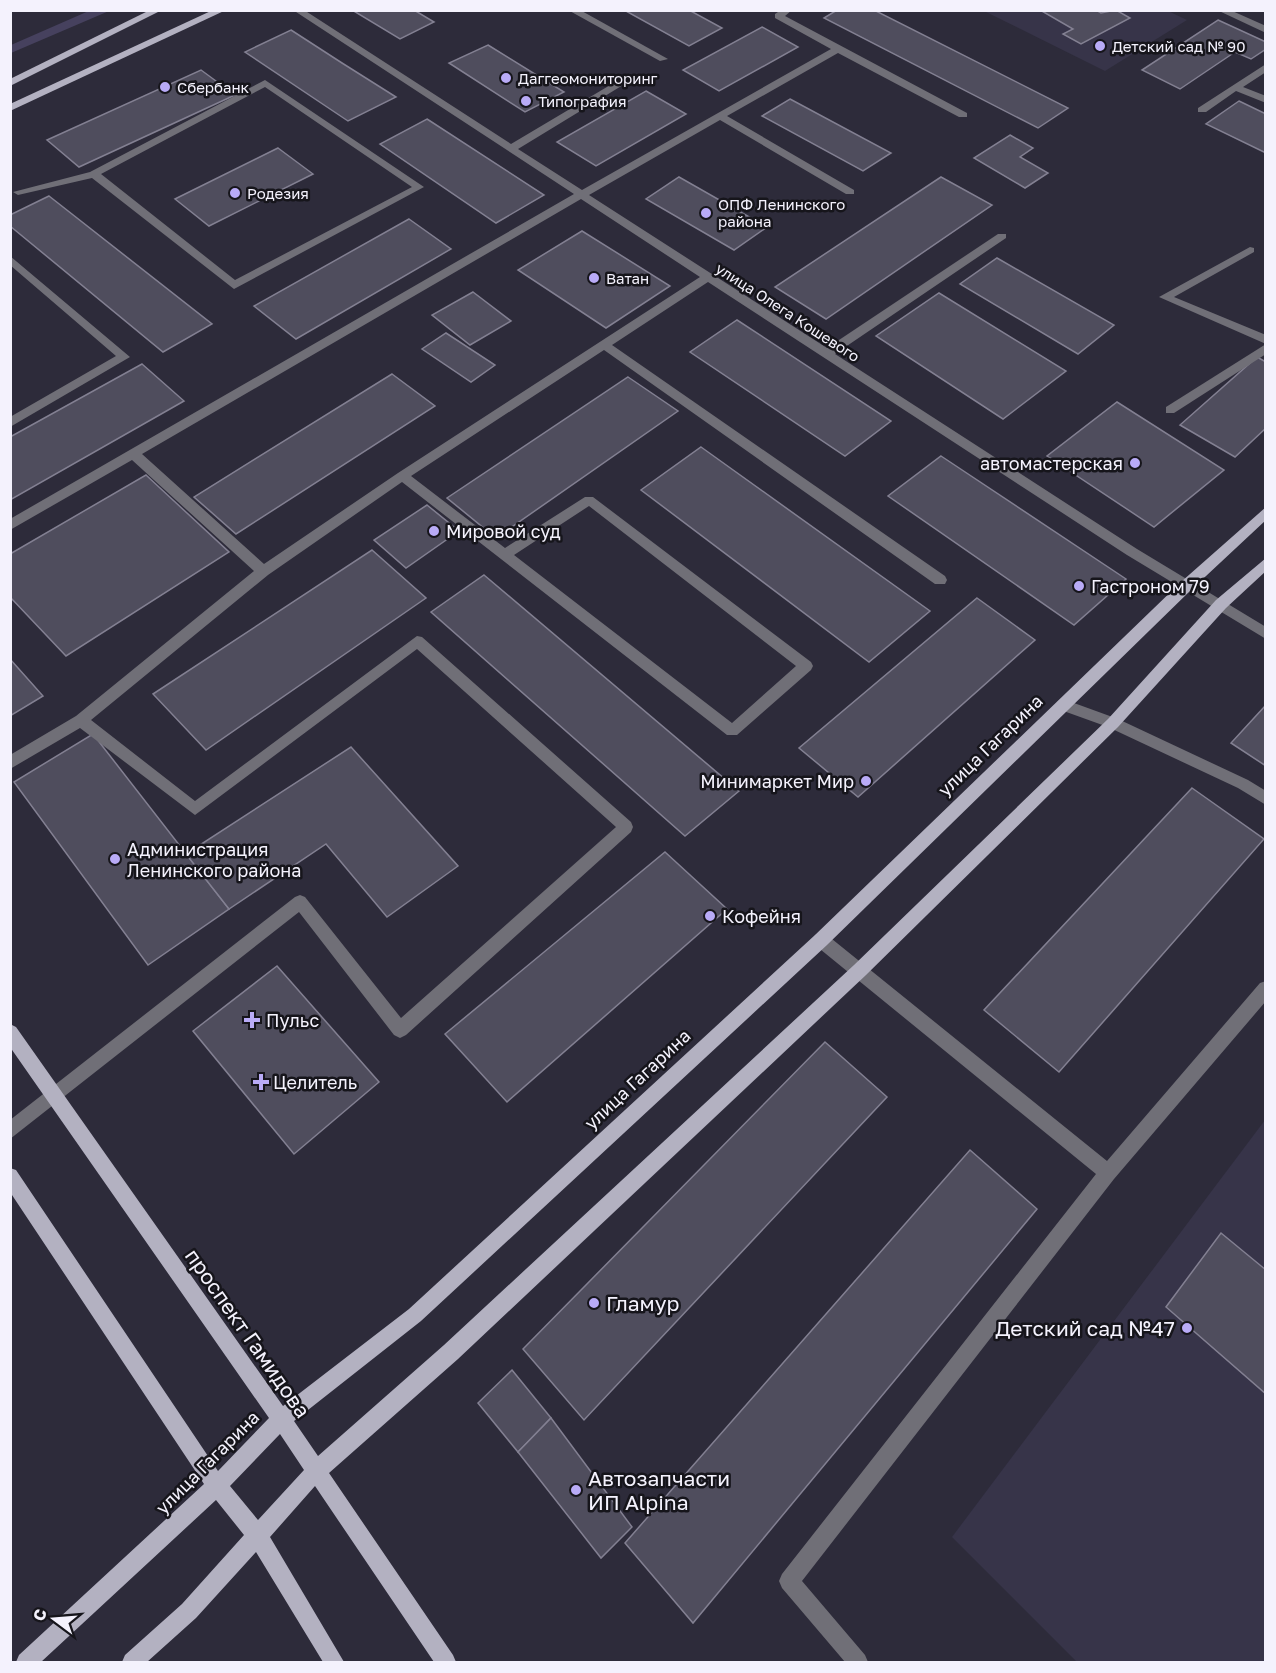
<svg xmlns="http://www.w3.org/2000/svg" width="1276" height="1673" viewBox="0 0 1276 1673" font-family="'Golos Text',sans-serif">
  <rect width="100%" height="100%" fill="#2d2b3a"/>
  <!-- built -->
  <g fill="#373449">
    <path d="M1166 10 1187 20 1105 71 984 11Z"/>
    <path d="M1265 1120V1662H1077L952 1537Z"/>
  </g>
  <!-- green -->
  <path fill="#46415e" d="M91 10 109 11 11 53V45Z"/>
  <!-- building -->
  <g fill="#4f4d5d" stroke="#838092" stroke-width="1.5">
    <path d="M352 10H414L434 22 400 39Z"/>
    <path d="M624 10H689L722 28 689 46Z"/>
    <path d="M837 10H874L1068 108 1038 128 824 18Z"/>
    <path d="M1040 10H1096L1101 13 1116 10 1130 18 1081 44 1063 34 1073 29Z"/>
    <path d="M1218 20 1266 42V49L1251 59 1235 52 1180 89 1142 70Z"/>
    <path d="M762 27 798 47 719 91 683 70Z"/>
    <path d="M291 30 342 63 396 97 348 121 245 52Z"/>
    <path d="M488 45 564 92 525 112 449 63Z"/>
    <path d="M201 70 235 95 79 167 47 140Z"/>
    <path d="M646 91 686 114 596 166 557 142Z"/>
    <path d="M790 99 891 153 863 171 762 116Z"/>
    <path d="M1239 101 1266 114V153L1206 124Z"/>
    <path d="M427 119 544 195 496 223 380 144Z"/>
    <path d="M1010 135 1033 148 1020 157 1048 173 1025 188 974 158Z"/>
    <path d="M278 148 313 174 209 226 175 199Z"/>
    <path d="M679 177 767 227 734 250 646 199Z"/>
    <path d="M941 177 992 205 826 319 775 287Z"/>
    <path d="M49 196 212 324 163 352 10 226V215Z"/>
    <path d="M409 219 451 249 296 339 254 306Z"/>
    <path d="M582 231 670 286 606 328 518 270Z"/>
    <path d="M997 258 1114 325 1078 354 960 284Z"/>
    <path d="M473 292 511 321 470 345 432 315Z"/>
    <path d="M939 293 1066 371 1003 419 876 336Z"/>
    <path d="M737 320 891 421 845 456 690 352Z"/>
    <path d="M446 333 495 365 471 382 422 349Z"/>
    <path d="M1257 357 1266 362V428L1235 457 1180 425Z"/>
    <path d="M142 364 184 401 10 500V437Z"/>
    <path d="M392 374 435 406 236 534 194 497Z"/>
    <path d="M628 377 678 411 496 538 447 498Z"/>
    <path d="M1117 402 1224 470 1154 527 1047 456Z"/>
    <path d="M701 447 930 611 869 662 641 490Z"/>
    <path d="M941 456 1126 579 1074 625 888 496Z"/>
    <path d="M146 475 229 552 66 656 10 597V554Z"/>
    <path d="M427 505 459 531 406 568 374 540Z"/>
    <path d="M372 550 426 598 206 750 153 694Z"/>
    <path d="M484 575 739 791 685 836 431 612Z"/>
    <path d="M977 598 1035 640 858 797 799 748Z"/>
    <path d="M10 659 43 696 10 716Z"/>
    <path d="M1266 705V766L1231 743Z"/>
    <path d="M93 734 229 909 148 965 14 782Z"/>
    <path d="M351 747 458 866 387 917 326 844 229 909 186 854Z"/>
    <path d="M1192 788 1264 839 1059 1072 984 1010Z"/>
    <path d="M665 852 727 909 507 1102 445 1034Z"/>
    <path d="M277 966 379 1082 294 1154 193 1031Z"/>
    <path d="M825 1042 887 1097 584 1420 523 1349Z"/>
    <path d="M970 1150 1037 1209 693 1623 625 1543Z"/>
    <path d="M1221 1233 1266 1270V1394L1166 1307Z"/>
    <path d="M512 1370 551 1418 518 1452 478 1403Z"/>
    <path d="M551 1418 632 1527 601 1558 518 1452Z"/>
  </g>
  <g fill="none" stroke-linecap="round" stroke-linejoin="round">
    <!-- minor -->
    <g fill="#706f77" fill-rule="evenodd">
      <path d="M293 10H304L511 144 617 81H623V85L518 149 582 190 831 49 775 18V14L781 10H792L785 16 967 113V117H959L838 53 727 116 854 190V194H846L720 120 589 195 827 348 998 234H1006V238L835 354 1137 549 1266 627V639L1127 555 708 282 612 345 945 576 947 580 945 584H935L604 350 411 476 505 548 585 497H593L811 662 813 666 811 670 737 735H727L402 482 268 575 91 720 195 801 417 636 422 637 631 822 633 827 631 832 406 1035 400 1038 394 1035 299 912 10 1139V1120L295 897 300 895 305 897 401 1018 616 827 417 649 195 815 80 728 10 769V755L76 716 254 571 132 460 10 530V519L574 194ZM581 199 700 277 398 473 264 564 142 454ZM589 506 796 666 732 723 514 555Z"/>
      <path d="M568 10H580L668 59 660 61Z"/>
      <path d="M1217 10H1230L1266 26V33Z"/>
      <path d="M1266 64V72L1243 87 1266 96V103L1236 91 1206 112H1198V108Z"/>
      <path d="M265 80 424 187 234 289 92 178 18 195 13 192 90 172ZM265 87 412 187 235 280 101 174Z"/>
      <path d="M1250 247 1254 248V252L1174 297 1266 335V344L1159 297Z"/>
      <path d="M10 256 130 357 10 427V417L116 356 10 265Z"/>
      <path d="M1266 344V354L1174 413H1166V407Z"/>
      <path d="M1063 699 1118 719 1248 780 1266 791V805L1238 788 1108 727 1058 709 1056 705 1058 701Z"/>
      <path d="M821 933 827 935 1107 1161 1260 983 1266 981V1001L1114 1179 802 1581 865 1655 868 1662H845L782 1588 779 1581 782 1574 1096 1174 815 945 813 940 815 935Z"/>
    </g>
    <!-- major -->
    <g fill="#b3b1c1" fill-rule="evenodd">
      <path d="M150 10H162L10 86V79Z"/>
      <path d="M213 10H226L10 111V104Z"/>
      <path d="M1266 507V520L1191 590 827 945 421 1321 294 1421 318 1456 444 1345 854 965 1108 719 1216 600 1266 558V571L1226 608 1118 727 866 975 458 1359 329 1473 453 1655 456 1662H434L315 1486 270 1537 344 1662H323L256 1552 196 1618 147 1662H122L125 1655 182 1604 244 1535 216 1500 41 1662H16L19 1655 204 1484 10 1192V1168L16 1170 218 1471 269 1418 10 1047V1024L16 1027 283 1406 409 1309 815 935 1181 582ZM280 1434 304 1470 258 1520 230 1486Z"/>
    </g>
  </g>
  <!-- markers -->
  <g fill="#b9abf7" stroke="#16151b" stroke-width="2">
    <circle cx="1100" cy="46" r="6"/>
    <circle cx="506" cy="78" r="6"/>
    <circle cx="165" cy="87" r="6"/>
    <circle cx="526" cy="101" r="6"/>
    <circle cx="235" cy="193" r="6"/>
    <circle cx="706" cy="213" r="6"/>
    <circle cx="594" cy="278" r="6"/>
    <circle cx="1135" cy="463" r="6"/>
    <circle cx="434" cy="531" r="6"/>
    <circle cx="1079" cy="586" r="6"/>
    <circle cx="866" cy="781" r="6"/>
    <circle cx="115" cy="859" r="6"/>
    <circle cx="710" cy="916" r="6"/>
    <path d="M249 1011h6v6h6v6h-6v6h-6v-6h-6v-6h6z"/>
    <path d="M258 1073h6v6h6v6h-6v6h-6v-6h-6v-6h6z"/>
    <circle cx="594" cy="1303" r="6"/>
    <circle cx="1187" cy="1328" r="6"/>
    <circle cx="576" cy="1490" r="6"/>
  </g>
  <g text-anchor="middle" dominant-baseline="central" stroke-width="5" stroke-linejoin="round" paint-order="stroke">
    <!-- far-poi labels -->
    <g font-size="15" fill="#f4f2fd" stroke="#16151b" text-anchor="start">
      <text x="1112" y="46">Детский сад № 90</text>
      <text x="518" y="78">Даггеомониторинг</text>
      <text x="177" y="87">Сбербанк</text>
      <text x="538" y="101">Типография</text>
      <text x="247" y="193">Родезия</text>
      <text x="718" y="204">ОПФ Ленинского<tspan x="718" dy="17">района</tspan></text>
      <text x="606" y="278">Ватан</text>
    </g>
    <!-- far-street labels -->
    <g font-size="15" fill="#f4f2fd" stroke="#16151b">
      <text transform="translate(788 312) rotate(33)">улица Олега Кошевого</text>
    </g>
    <!-- poi labels -->
    <g font-size="18" fill="#f4f2fd" stroke="#16151b" text-anchor="start">
      <text x="1123" y="463" text-anchor="end">автомастерская</text>
      <text x="446" y="531">Мировой суд</text>
      <text x="1091" y="586">Гастроном 79</text>
      <text x="854" y="781" text-anchor="end">Минимаркет Мир</text>
      <text x="127" y="849">Администрация<tspan x="127" dy="21">Ленинского района</tspan></text>
      <text x="722" y="916">Кофейня</text>
      <text x="266" y="1020">Пульс</text>
      <text x="273" y="1082">Целитель</text>
    </g>
    <!-- street labels -->
    <g font-size="18" fill="#f4f2fd" stroke="#16151b">
      <text transform="translate(990 745) rotate(-44)">улица Гагарина</text>
      <text transform="translate(637 1079) rotate(-43)">улица Гагарина</text>
      <text transform="translate(207 1462) rotate(-45)">улица Гагарина</text>
    </g>
    <!-- near-poi labels -->
    <g font-size="21" fill="#f4f2fd" stroke="#16151b" text-anchor="start">
      <text x="606" y="1303">Гламур</text>
      <text x="1175" y="1328" text-anchor="end">Детский сад №47</text>
      <text x="588" y="1478">Автозапчасти<tspan x="588" dy="24">ИП Alpina</tspan></text>
    </g>
    <!-- near-street labels -->
    <g font-size="21" fill="#f4f2fd" stroke="#16151b">
      <text transform="translate(248 1333) rotate(55)">проспект Гамидова</text>
    </g>
  </g>
  <!-- border -->
  <rect width="1276" height="1673" fill="none" stroke="#f4f2fd" stroke-width="24"/>
  <!-- north arrow -->
  <g transform="translate(54 1619) rotate(286)" stroke="#16151b" stroke-width="4.5" paint-order="stroke">
  <path d="M0-4.5L10 22L0 15L-10 22Z" fill="#f4f2fd"/>
  <text y="-9" font-size="16" font-weight="bold" text-anchor="middle" fill="#f4f2fd">С</text>
  </g>
</svg>
